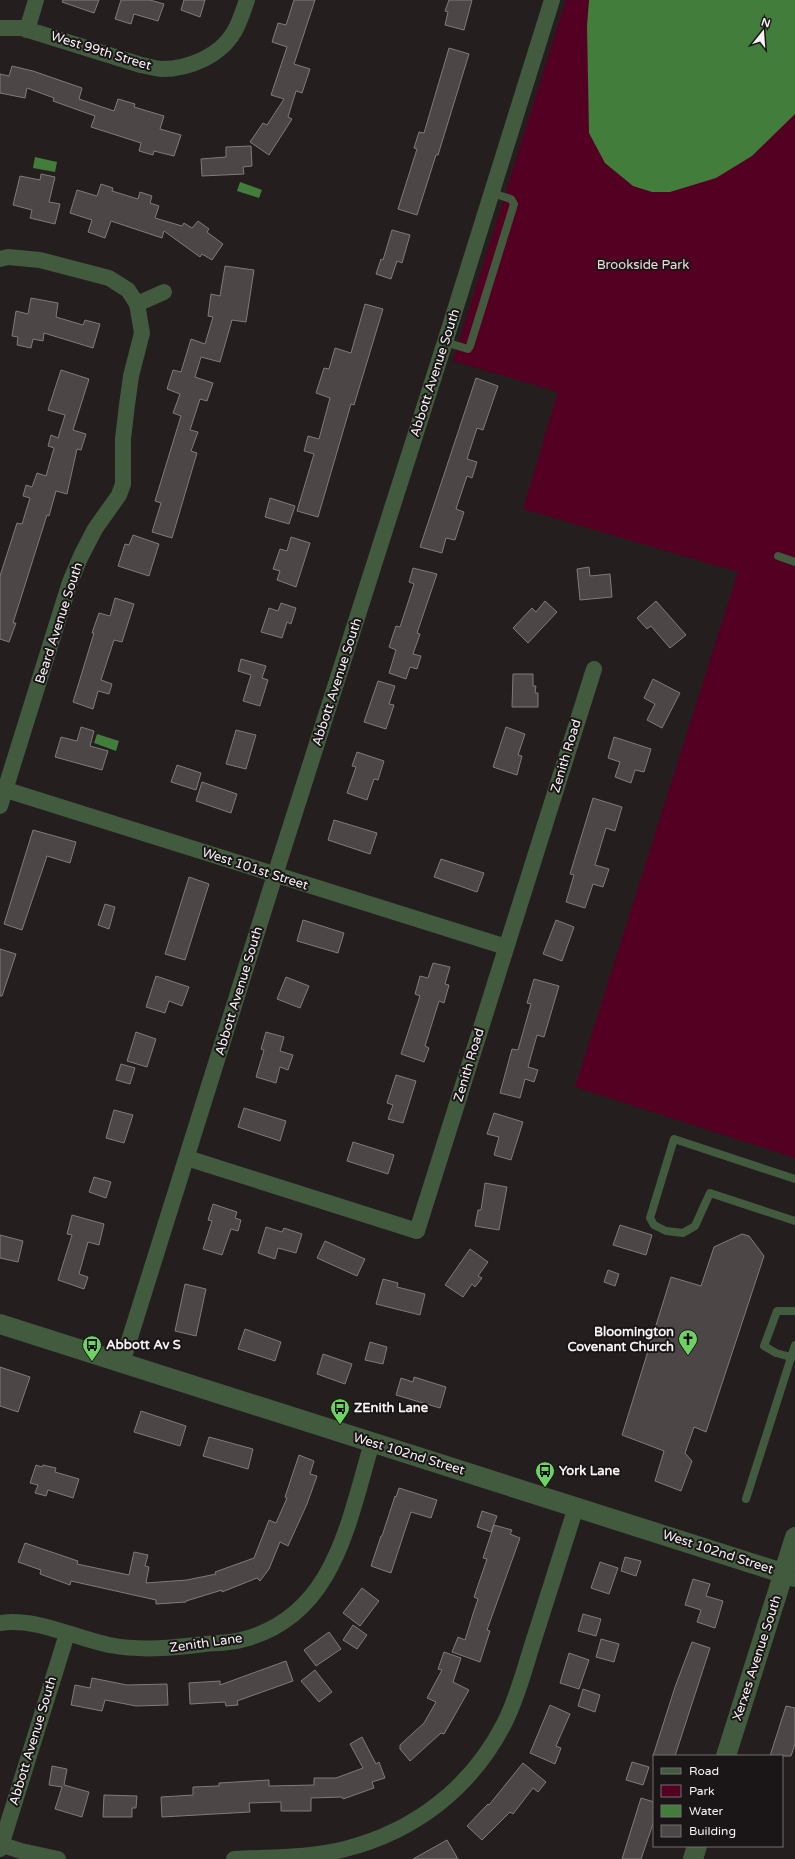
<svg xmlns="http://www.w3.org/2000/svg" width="795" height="1859" viewBox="0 0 795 1859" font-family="'Varela Round',sans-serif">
  <rect width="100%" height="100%" fill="#241e1f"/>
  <!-- green -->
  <path fill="#530023" d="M566 0H795V1158L575 1087 738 572 523 509 558 392 453 361Z"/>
  <!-- water -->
  <g fill="#427d3b">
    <path d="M589 0H795V114L752 156 716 178 670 192H652L633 186 605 163 589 133 587 26Z"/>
    <path d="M35 157 57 162 55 172 33 168Z"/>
    <path d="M240 182 262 190 259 198 237 191Z"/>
    <path d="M97 734 119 741 116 751 94 743Z"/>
  </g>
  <!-- building -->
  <g fill="#4c4647" stroke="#817a7b">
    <path d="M63 0H99L94 13 62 2Z"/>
    <path d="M121 0H150L164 4 158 21 134 14 131 24 115 19Z"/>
    <path d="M184 0H205L200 17 181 10Z"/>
    <path d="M294 0H315L294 64 310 69 302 93 296 91 288 117 292 119 269 155 250 142 263 123 267 125 284 99 271 95 287 47 272 42 278 23 286 25Z"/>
    <path d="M449 0H472L464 30 445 25 448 12 445 11Z"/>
    <path d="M449 48 469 54 438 155H436L417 215 398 209 417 149 414 148 419 132 424 133Z"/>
    <path d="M12 66 33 71 82 88 79 99 114 111 118 99 135 104 134 107 164 116 160 129 181 135 174 156 154 151 153 155 139 151 141 143 91 127 95 116 53 101 54 98 27 88 25 98 0 93V74L9 76Z"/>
    <path d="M251 146 252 166 243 167 244 174 202 176 201 159 226 157V147Z"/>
    <path d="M41 174 55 177 49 202 60 204 55 224 30 218 32 210 13 205 20 176 40 180Z"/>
    <path d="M101 184 113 188 112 191 138 199 140 192 152 196 150 203 159 206 155 218 182 226 184 223 192 228 198 221 209 229 207 232 223 244 212 260 202 254 200 257 164 231 162 238 111 221 105 238 88 232 92 220 70 213 77 190 97 196Z"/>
    <path d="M392 230 410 235 402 263 397 261 391 279 376 274 381 259 383 260Z"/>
    <path d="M225 266 254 270 246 322 232 320 220 362 201 357 195 377 213 383 207 401 200 399 190 430 198 432 191 451 197 453 172 538 152 532 161 503 155 501 181 416 173 413 180 394 167 389 173 370 181 372 191 339 205 344 213 317 208 316 211 294 220 296Z"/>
    <path d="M31 298 58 303 56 317 83 325 85 320 100 324 93 348 44 333 43 341 33 339 31 348 17 345 18 337 12 336 16 311 28 314Z"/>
    <path d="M365 304 383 309 354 405 351 404 318 517 297 511 314 454 304 451 308 436 319 439 330 398 316 393 324 368 329 369 335 348 351 353Z"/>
    <path d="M61 370 89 379 73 430 86 434 81 450 77 449 67 494 56 491 49 516 47 515 13 623H16L9 642 0 639V576L17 523 22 524 30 498 23 496 26 485 32 487 37 473 46 476 54 448 48 446 51 435 58 438 65 415 48 410Z"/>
    <path d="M476 378 498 386 483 430 477 428 467 459 477 462 472 478 467 476 456 509 464 512 455 540 446 538 442 553 420 547Z"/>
    <path d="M270 498 295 506 289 524 265 517Z"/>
    <path d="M133 535 159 544 149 576 118 566 125 544 129 545Z"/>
    <path d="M291 537 310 543 296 587 277 580 280 571 273 569 280 549 287 551Z"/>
    <path d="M589 567 590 576 610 574 612 597 580 600 577 569Z"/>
    <path d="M413 568 437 574 417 633 420 634 413 654 421 656 417 669 410 667 406 679 389 673 396 650 389 647 396 626 400 627 414 584 409 582Z"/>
    <path d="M115 598 134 604 122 642 114 640 101 680 112 684 109 694 98 691 93 709 73 702 94 633H92L99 613 110 616Z"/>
    <path d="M545 601 557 612 528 643 513 628 532 608 536 612Z"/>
    <path d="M656 601 686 635 670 648 651 626 647 629 637 618Z"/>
    <path d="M281 603 296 608 291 624 287 622 282 638 261 632 269 608 278 611Z"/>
    <path d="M241 659 266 666 262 678 268 680 260 706 243 701 251 675 238 671Z"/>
    <path d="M513 674H533V686H536L535 693H538V707H512Z"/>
    <path d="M653 679 680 693 662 728 647 720 655 704 644 698Z"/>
    <path d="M378 681 395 686 389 704 394 705 386 729 364 722Z"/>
    <path d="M81 727 94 731 90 746 108 751 102 770 55 757 61 737 77 741Z"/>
    <path d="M506 727 525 734 518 755 522 756 517 775 493 767Z"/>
    <path d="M236 730 256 735 246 769 226 764Z"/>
    <path d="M614 737 651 749 644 772 635 770 631 783 615 777 620 762 608 758Z"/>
    <path d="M357 752 384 761 378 780 374 779 367 800 347 793 356 767 352 766Z"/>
    <path d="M177 765 201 773 196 790 171 782Z"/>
    <path d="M202 782 237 794 231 813 196 801Z"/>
    <path d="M593 798 622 807 615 831 606 828 595 865 609 869 603 887 593 884 585 908 566 902 574 875 570 874Z"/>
    <path d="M334 820 377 833 370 854 328 840Z"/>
    <path d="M33 830 76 842 70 863 47 856 22 930 4 924Z"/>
    <path d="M441 859 484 873 477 892 434 877Z"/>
    <path d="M189 877 209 884 185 960 165 954Z"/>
    <path d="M105 904 115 907 109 929 98 925Z"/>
    <path d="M303 920 344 933 338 953 297 941Z"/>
    <path d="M556 920 574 927 562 961 543 954Z"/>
    <path d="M0 949 16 954 2 996H0Z"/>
    <path d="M433 963 450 967 445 984 449 985 444 1003 439 1001 425 1046 429 1048 424 1062 401 1054 420 996 415 994 420 976 428 978Z"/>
    <path d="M156 976 189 987 182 1006 169 1001 165 1013 146 1007Z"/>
    <path d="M286 977 309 986 300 1008 277 999Z"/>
    <path d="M534 979 559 986 544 1037 537 1035 528 1067 538 1070 534 1082 525 1079 520 1098 500 1093 512 1049 518 1050 531 1004 527 1003Z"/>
    <path d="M136 1032 156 1039 147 1067 127 1061Z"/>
    <path d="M266 1032 284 1037 280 1051 293 1055 288 1070 280 1067 276 1083 256 1077 264 1050 261 1049Z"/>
    <path d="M121 1064 135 1068 130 1084 116 1080Z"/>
    <path d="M396 1075 416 1081 403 1123 388 1119 393 1105 387 1103Z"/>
    <path d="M244 1108 286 1121 280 1141 238 1127Z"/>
    <path d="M114 1110 133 1115 124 1143 106 1138Z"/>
    <path d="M494 1113 523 1122 511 1160 494 1155 499 1137 487 1134Z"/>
    <path d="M353 1142 394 1155 388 1174 347 1161Z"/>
    <path d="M94 1177 111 1182 106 1198 89 1192Z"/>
    <path d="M485 1183 507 1187 499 1230 475 1226 478 1210H481Z"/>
    <path d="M213 1204 237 1212 235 1218 241 1220 238 1231 231 1229 222 1255 203 1249 212 1221 208 1220Z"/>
    <path d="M72 1215 104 1224 99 1245 88 1242 79 1274 88 1277 84 1289 58 1280 72 1235 67 1234Z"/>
    <path d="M620 1225 652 1235 646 1255 613 1245Z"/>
    <path d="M266 1227 282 1232 284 1228 302 1234 296 1253 278 1248 275 1259 258 1253Z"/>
    <path d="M742 1234 749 1236 764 1256 706 1432 694 1427 685 1453 692 1461 681 1491 655 1481 664 1451 622 1435 671 1277 701 1286 714 1247Z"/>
    <path d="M0 1235 23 1241 18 1262 0 1258Z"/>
    <path d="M325 1241 365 1259 357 1276 317 1258Z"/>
    <path d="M470 1249 488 1262 478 1276 482 1278 475 1287 472 1284 463 1297 445 1285Z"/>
    <path d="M608 1270 619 1274 615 1286 604 1282Z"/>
    <path d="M383 1279 398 1283 397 1287 425 1294 420 1315 376 1304Z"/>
    <path d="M185 1284 206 1289 196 1336 175 1331Z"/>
    <path d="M245 1329 281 1342 275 1361 238 1349Z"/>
    <path d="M370 1342 387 1347 383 1364 365 1360Z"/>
    <path d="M323 1354 352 1364 345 1384 317 1374Z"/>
    <path d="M0 1367 30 1377 18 1412 0 1406Z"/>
    <path d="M414 1377 446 1387 440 1408 396 1395 401 1378 413 1382Z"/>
    <path d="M141 1411 186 1426 180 1446 134 1432Z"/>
    <path d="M209 1437 253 1449 248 1469 203 1456Z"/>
    <path d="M299 1455 314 1461 310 1474 317 1476 307 1504 288 1546 280 1542 269 1569 260 1581 257 1578 222 1592V1590L186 1601V1602L156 1604V1600L71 1581 70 1585 40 1574 41 1570 18 1562 25 1543 78 1561 77 1564 129 1575 134 1552 148 1555 145 1566 149 1567 146 1583 187 1580 216 1574 215 1572 254 1558 269 1520 276 1523 287 1498 285 1497Z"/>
    <path d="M36 1465 42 1467 43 1465 56 1468 55 1472 79 1479 73 1498 48 1490 46 1496 35 1493 38 1485 30 1483Z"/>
    <path d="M399 1488 437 1500 431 1518 411 1512 391 1573 371 1566 381 1536H382L395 1496 396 1497Z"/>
    <path d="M482 1511 497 1516 491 1532 477 1527Z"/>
    <path d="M494 1525 512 1530 510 1534 520 1538 487 1630 490 1631 480 1662 452 1652 458 1637 465 1640 473 1614 478 1599 474 1597 487 1559 483 1558Z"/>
    <path d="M625 1557 641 1561 636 1576 621 1571Z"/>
    <path d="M600 1562 618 1568 609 1594 591 1588Z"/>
    <path d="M693 1579 710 1584 706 1596 723 1601 715 1628 697 1622 701 1610 685 1605Z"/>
    <path d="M362 1588 379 1601 360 1626 343 1613Z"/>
    <path d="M583 1614 601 1619 596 1636 578 1631Z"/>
    <path d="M353 1625 367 1635 357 1649 343 1640Z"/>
    <path d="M329 1632 341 1649 316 1666 304 1650Z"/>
    <path d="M601 1639 619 1644 614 1662 596 1657Z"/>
    <path d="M692 1642 710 1648 675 1756H653L675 1687Z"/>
    <path d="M444 1652 461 1658 453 1682 469 1690 444 1734 441 1733 410 1761 400 1749V1745L424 1723 436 1702 427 1698 442 1670 438 1669Z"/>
    <path d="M569 1653 589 1660 579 1689 560 1683Z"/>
    <path d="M286 1661 293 1681 237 1701 238 1705 226 1706 225 1702 190 1704 189 1683 220 1681V1685Z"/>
    <path d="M315 1670 332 1692 319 1702 301 1681Z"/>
    <path d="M92 1678 127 1685 167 1684 168 1705 136 1706 105 1700 102 1711 71 1705 75 1685 90 1688Z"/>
    <path d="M583 1689 600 1695 595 1712 578 1706Z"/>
    <path d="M550 1705 570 1714 556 1746 561 1748 555 1764 530 1753Z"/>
    <path d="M786 1706 795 1708V1744L791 1756H770Z"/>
    <path d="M362 1737 376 1764 379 1762 385 1778 372 1782 374 1788 343 1799 342 1797 311 1798V1811H281V1802L249 1803 250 1812 162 1817 161 1797 193 1795V1787L219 1786V1783L269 1780V1786L314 1785V1778H336L363 1768 350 1744Z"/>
    <path d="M632 1762 649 1767 643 1785 626 1780Z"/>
    <path d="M523 1763 546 1782 538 1792 533 1788 513 1814 510 1812 482 1840 467 1826 488 1804 489 1805Z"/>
    <path d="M52 1766 67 1769 64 1785 89 1792 82 1817 55 1809 62 1787 49 1785Z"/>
    <path d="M104 1795 137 1796 136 1808H132V1817H103Z"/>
    <path d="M641 1798 654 1802V1821L641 1859H622Z"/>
    <path d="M447 1840 458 1859H413Z"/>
  </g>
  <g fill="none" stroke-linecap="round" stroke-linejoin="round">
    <!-- service -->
    <g stroke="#425a3e" stroke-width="8">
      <path d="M445 342 468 349 470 346 514 204 511 199 492 193"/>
      <path d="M778 556 795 562"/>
      <path d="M795 1179 674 1139 650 1218 654 1225 666 1231 683 1233 695 1226 710 1193 795 1221"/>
      <path d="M791 1357 776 1353 764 1346 777 1311H795"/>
      <path d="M746 1499 795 1345"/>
    </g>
    <!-- minor -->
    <g stroke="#425a3e" stroke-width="16">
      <path d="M0 28H22L141 65C148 66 155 69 162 69 189 69 220 56 234 32 240 22 243 11 247 0"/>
      <path d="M27 30 36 0"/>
      <path d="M0 259 8 257 40 260 109 278 128 290 137 304 142 333 131 376 127 405 123 439V484L119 495 95 529 81 556 70 582 0 806"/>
      <path d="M137 304 164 292"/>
      <path d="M0 788 506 947"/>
      <path d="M187 1158 417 1231 594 669"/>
      <path d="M122 1363 275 875 445 342 552 0"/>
      <path d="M0 1623C34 1617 75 1638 109 1645 141 1651 173 1648 205 1644 217 1643 229 1643 241 1640 335 1617 348 1522 372 1443"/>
      <path d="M0 1844 21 1851 58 1859"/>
      <path d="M0 1849 67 1634"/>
      <path d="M234 1859C271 1857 310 1858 345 1849 416 1831 472 1787 505 1722 519 1694 526 1663 536 1633 549 1591 563 1549 576 1507"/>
    </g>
    <!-- tertiary -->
    <g stroke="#425a3e" stroke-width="20">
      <path d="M0 1324 795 1577"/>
      <path d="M726 1756 795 1537"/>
      <path d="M693 1859 697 1846"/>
    </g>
  </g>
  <!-- icons -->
  <defs>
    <symbol id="church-pin" viewBox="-11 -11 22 30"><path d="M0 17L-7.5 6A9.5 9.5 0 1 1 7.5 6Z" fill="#6cd362" stroke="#1a1516"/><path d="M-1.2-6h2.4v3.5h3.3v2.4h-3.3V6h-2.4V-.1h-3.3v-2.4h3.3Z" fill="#111"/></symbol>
    <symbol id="bus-pin" viewBox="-11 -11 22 30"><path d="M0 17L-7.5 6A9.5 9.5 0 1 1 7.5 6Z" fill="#6cd362" stroke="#1a1516"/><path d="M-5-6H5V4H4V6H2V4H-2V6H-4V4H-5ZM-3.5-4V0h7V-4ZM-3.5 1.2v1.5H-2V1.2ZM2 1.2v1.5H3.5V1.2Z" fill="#111"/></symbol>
  </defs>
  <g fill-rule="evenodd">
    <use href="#church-pin" x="677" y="1328" width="22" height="30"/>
    <use href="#bus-pin" x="81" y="1334" width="22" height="30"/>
    <use href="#bus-pin" x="329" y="1397" width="22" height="30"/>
    <use href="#bus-pin" x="534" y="1460" width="22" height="30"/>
  </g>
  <g text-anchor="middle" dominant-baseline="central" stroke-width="4" stroke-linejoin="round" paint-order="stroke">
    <!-- street labels -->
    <g font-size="13" fill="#f7f3f4" stroke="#1a1516">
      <text transform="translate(101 51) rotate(17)">West 99th Street</text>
      <text transform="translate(435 373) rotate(-72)">Abbott Avenue South</text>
      <text transform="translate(59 623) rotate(-72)">Beard Avenue South</text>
      <text transform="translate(337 682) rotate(-72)">Abbott Avenue South</text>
      <text transform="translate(566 756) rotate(-73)">Zenith Road</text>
      <text transform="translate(255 869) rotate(18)">West 101st Street</text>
      <text transform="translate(239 991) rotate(-73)">Abbott Avenue South</text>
      <text transform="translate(469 1065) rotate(-73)">Zenith Road</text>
      <text transform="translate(409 1454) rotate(17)">West 102nd Street</text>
      <text transform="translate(718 1552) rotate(18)">West 102nd Street</text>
      <text transform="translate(206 1643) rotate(-8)">Zenith Lane</text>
      <text transform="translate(757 1658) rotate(-72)">Xerxes Avenue South</text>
      <text transform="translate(33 1741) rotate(-73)">Abbott Avenue South</text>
    </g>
    <!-- park labels -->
    <g font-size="13" fill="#f3dadf" stroke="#1a1516">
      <text x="643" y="265">Brookside Park</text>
    </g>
    <!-- poi labels -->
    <g font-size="13" font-weight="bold" fill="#f7f3f4" stroke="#1a1516" text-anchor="start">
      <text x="674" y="1332" text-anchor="end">Bloomington<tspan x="674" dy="15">Covenant Church</tspan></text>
      <text x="106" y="1345">Abbott Av S</text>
      <text x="354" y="1408">ZEnith Lane</text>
      <text x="559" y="1471">York Lane</text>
    </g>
  </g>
  <!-- legend -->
  <rect x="653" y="1755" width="130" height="92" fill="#1a1516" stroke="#726e6f"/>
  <rect x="661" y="1768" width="20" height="6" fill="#425a3e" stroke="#726e6f"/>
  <text x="689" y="1775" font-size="12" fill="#f7f3f4">Road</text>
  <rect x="661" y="1785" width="20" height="12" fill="#530023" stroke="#726e6f"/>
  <text x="689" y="1795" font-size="12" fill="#f7f3f4">Park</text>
  <rect x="661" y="1805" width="20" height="12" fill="#427d3b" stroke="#726e6f"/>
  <text x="689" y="1815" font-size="12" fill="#f7f3f4">Water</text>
  <rect x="661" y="1825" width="20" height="12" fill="#4c4647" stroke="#726e6f"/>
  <text x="689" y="1835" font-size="12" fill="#f7f3f4">Building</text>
  <!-- north arrow -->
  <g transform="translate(763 32) rotate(17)" stroke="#1a1516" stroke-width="3" paint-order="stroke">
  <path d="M0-3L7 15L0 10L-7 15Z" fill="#f7f3f4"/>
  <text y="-6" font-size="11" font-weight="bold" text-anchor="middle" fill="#f7f3f4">N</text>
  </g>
</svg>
